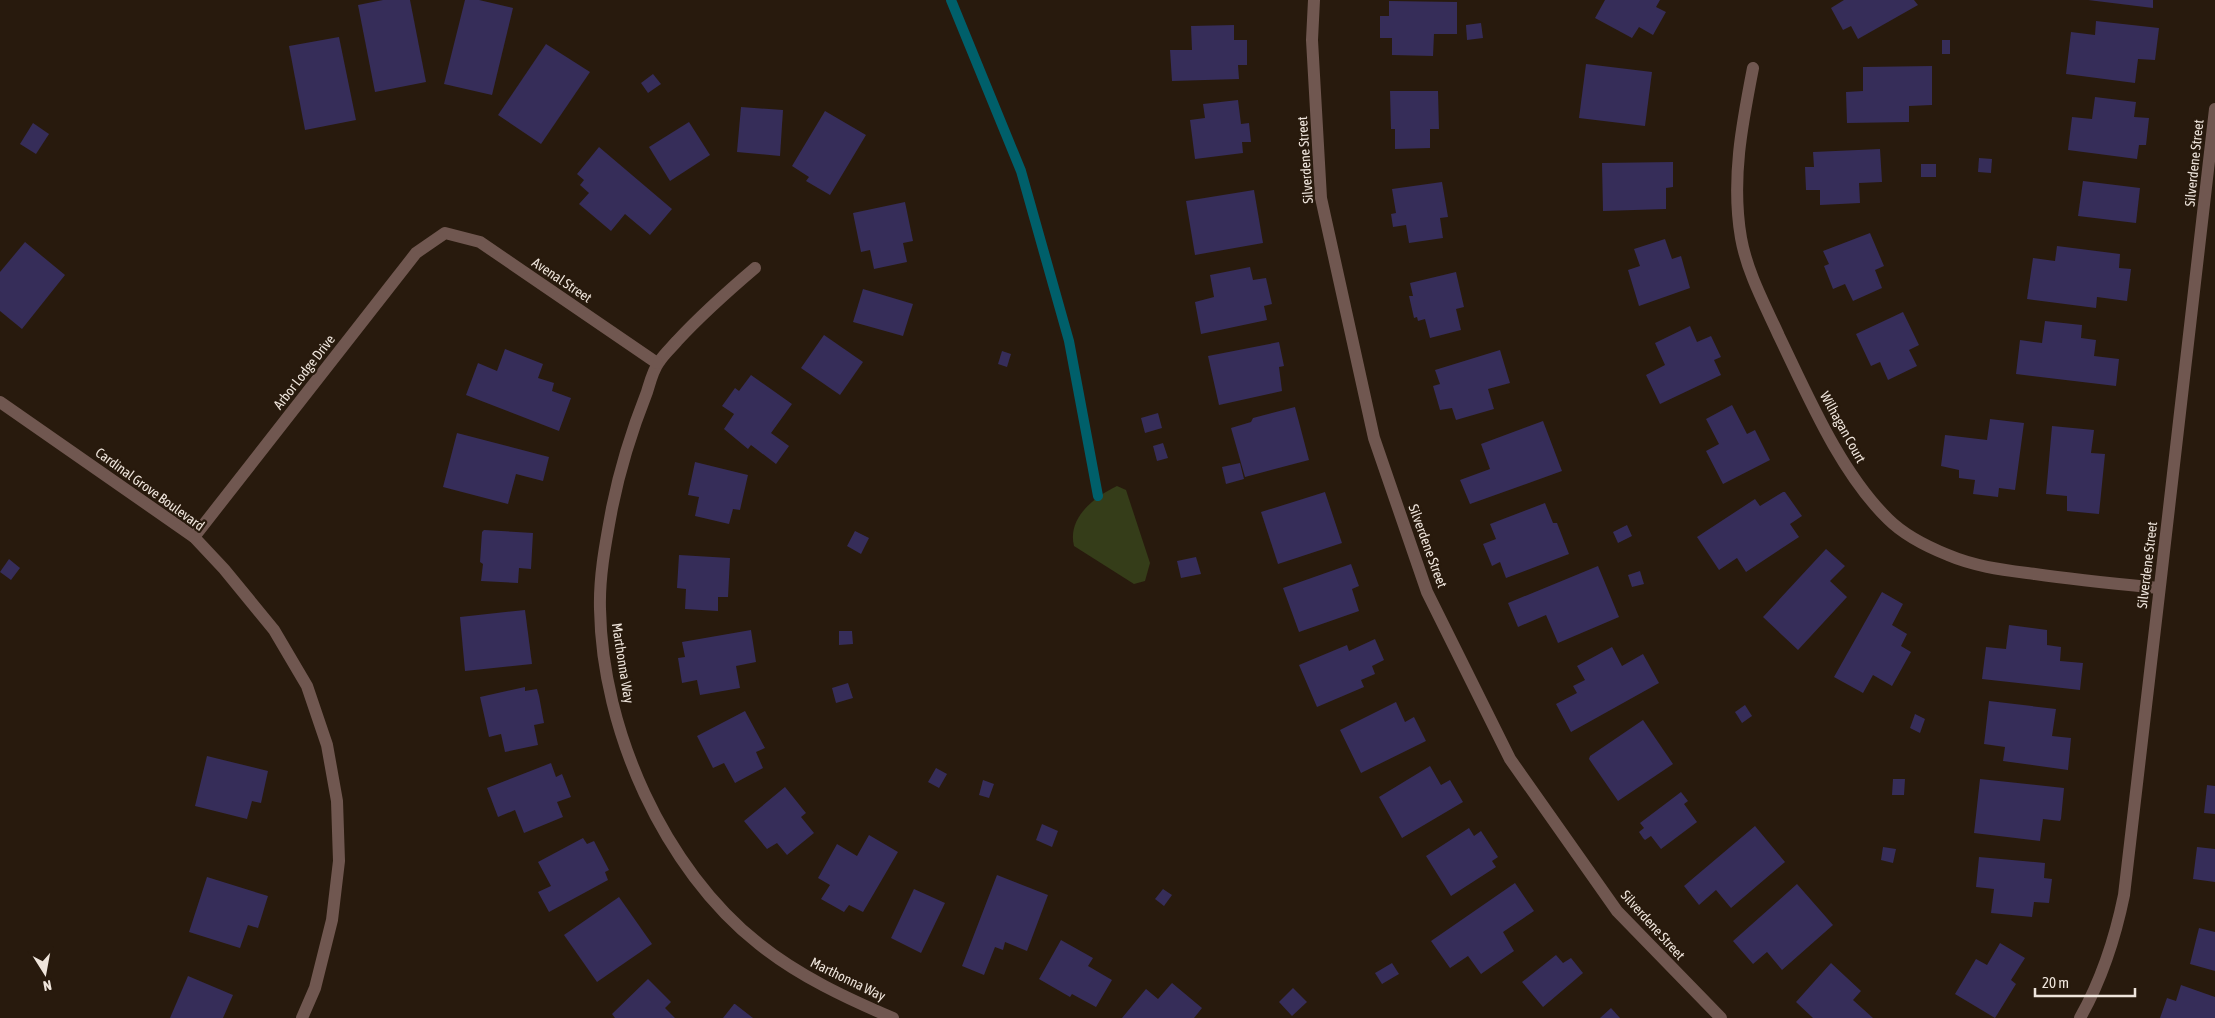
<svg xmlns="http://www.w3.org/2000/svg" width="2215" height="1018" viewBox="0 0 2215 1018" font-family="'Asap Condensed',sans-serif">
  <rect width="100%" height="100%" fill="#281a0d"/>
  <!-- green -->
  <path fill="#353d19" d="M1117 486 1126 490 1150 563 1145 581 1134 584 1074 546C1067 518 1094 497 1117 486Z"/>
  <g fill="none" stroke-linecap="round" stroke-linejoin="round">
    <!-- stream -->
    <path stroke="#005f6a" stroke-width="10" d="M951 0 1021 171 1069 341 1098 496"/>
  </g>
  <!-- building -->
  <g fill="#362d59">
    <path d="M383 0H410L426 82 375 92 358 5Z"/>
    <path d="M465 0H479L513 8 492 95 444 84Z"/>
    <path d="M1605 0H1660L1656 7 1666 12 1653 35 1639 27 1632 38 1595 18Z"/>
    <path d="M1844 0H1914L1918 5 1858 39 1851 26 1843 30 1831 8Z"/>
    <path d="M2088 0H2153V8Z"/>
    <path d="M1389 1 1457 2V34H1434L1433 56 1392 55V38H1380V16H1389Z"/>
    <path d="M2096 21 2159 28 2155 60 2138 59 2135 83 2066 74 2071 32 2095 35Z"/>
    <path d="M1481 23 1483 38 1467 40 1466 25Z"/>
    <path d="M1234 25V40H1247V65H1238L1239 79 1172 81 1170 50H1192L1191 26Z"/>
    <path d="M339 37 356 120 305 130 289 46Z"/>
    <rect x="1942" y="40" width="8" height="14"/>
    <path d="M546 44 590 72 541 144 498 115Z"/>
    <path d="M1586 64 1652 72 1645 126 1579 118Z"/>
    <path d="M1932 66V105L1909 106V122L1847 123 1846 92 1863 91V67Z"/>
    <path d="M653 74 661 84 648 93 641 83Z"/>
    <path d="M1390 91H1438L1439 129H1430V148L1395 149V129H1391Z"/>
    <path d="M2095 97 2136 102 2134 117 2149 118 2146 145H2139L2137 159 2068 150 2072 117 2092 119Z"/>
    <path d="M1238 100 1241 124 1249 123 1251 142H1242L1243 153 1195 159 1190 120 1205 118 1203 104Z"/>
    <path d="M741 107 783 110 780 156 737 152Z"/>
    <path d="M825 111 866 135 830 195 806 181 809 177 792 166Z"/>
    <path d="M689 122 710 155 670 181 649 147Z"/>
    <path d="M33 123 49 134 36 154 20 144Z"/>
    <path d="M599 147 672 209 650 235 625 214 611 231 579 204 589 193 580 185 584 180 577 174Z"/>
    <path d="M1880 149 1882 182 1859 183 1860 203 1820 205V190H1806L1805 167H1814L1813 152Z"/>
    <path d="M1979 158 1992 159 1991 173 1978 172Z"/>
    <path d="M1673 162V187L1666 188V209L1603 211 1602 163Z"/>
    <rect x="1921" y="164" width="15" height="13"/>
    <path d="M2083 181 2140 188 2136 223 2078 216Z"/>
    <path d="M1442 182 1448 217 1440 218 1443 238 1409 243 1406 225 1393 227 1391 214 1396 213 1392 189Z"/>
    <path d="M1254 190 1263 243 1195 255 1186 201Z"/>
    <path d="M905 202 913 241 903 243 907 262 874 269 870 250 861 252 853 213Z"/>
    <path d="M1870 233 1884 266 1875 270 1882 288 1853 301 1845 284 1833 289 1824 266 1829 264 1823 251Z"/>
    <path d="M1665 239 1672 259 1681 256 1690 288 1639 306 1628 270 1640 266 1634 249Z"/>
    <path d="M25 242 65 275 22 329 0 311V272Z"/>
    <path d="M2057 246 2120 254 2119 268 2131 269 2127 301 2097 297 2096 308 2027 299 2033 258 2055 261Z"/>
    <path d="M1250 267 1253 280 1266 278 1272 304 1264 306 1267 320 1201 334 1195 302 1214 297 1210 275Z"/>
    <path d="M1456 272 1464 307 1456 309 1461 330 1430 338 1425 319 1418 321 1417 317 1414 318 1409 296H1413L1410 283Z"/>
    <path d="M863 289 913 304 903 336 853 322Z"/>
    <path d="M1903 312 1919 345 1909 350 1917 366 1888 380 1880 362 1871 366 1856 334Z"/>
    <path d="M2045 321 2082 325 2081 338 2096 340 2094 356 2119 359 2116 386 2016 374 2020 340 2042 343Z"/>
    <path d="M1690 326 1697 342 1711 336 1721 357 1714 360 1721 375 1660 404 1646 375 1665 365 1655 343Z"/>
    <path d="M824 335 863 362 840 395 801 368Z"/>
    <path d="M1279 342 1284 366 1279 367 1282 391 1219 405 1208 356Z"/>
    <path d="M505 349 543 364 538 378 554 383 552 391 571 398 559 431 466 395 478 363 497 371Z"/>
    <path d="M1500 350 1510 383 1488 389 1494 409 1456 420 1452 408 1440 410 1433 386 1440 384 1435 370Z"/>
    <path d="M1002 351 1011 354 1007 367 998 364Z"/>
    <path d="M751 375 792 404 771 433 789 446 776 464 751 445 748 449 724 429 734 414 722 406 735 388 739 391Z"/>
    <path d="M1732 405 1747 434 1755 430 1770 460 1723 484 1706 451 1719 444 1706 419Z"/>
    <path d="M1295 407 1309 460 1245 477 1231 428 1251 422 1253 418Z"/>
    <path d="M1158 413 1162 428 1145 433 1141 418Z"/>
    <path d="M1990 419 2024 423 2015 490 1999 488 1998 497 1973 494 1975 480 1959 478V470L1941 466 1945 435 1987 440Z"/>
    <path d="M1543 421 1562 471 1470 504 1460 480 1490 469 1481 444Z"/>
    <path d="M2052 426 2094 430 2091 453 2105 454 2099 514 2067 511V496L2046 494Z"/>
    <path d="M457 433 549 457 543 481 516 474 508 504 443 487Z"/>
    <path d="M1163 443 1168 458 1157 461 1153 446Z"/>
    <path d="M695 462 748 475 740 510 733 509 729 524 695 516 699 497 688 495Z"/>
    <path d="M1240 463 1244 479 1226 484 1222 467Z"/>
    <path d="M1325 492 1342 543 1278 564 1261 512Z"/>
    <path d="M1783 492H1785L1802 516 1790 524 1799 537 1746 572 1737 558 1719 570 1697 537 1755 499 1760 506Z"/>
    <path d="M1545 503 1553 523H1557L1569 554 1506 578 1500 562 1492 566 1483 544 1496 539 1490 524Z"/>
    <path d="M1627 525 1632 536 1618 543 1613 532Z"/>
    <path d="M484 530 533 533 531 569 519 568 518 583 481 581 483 564 480 562 482 532Z"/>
    <path d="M855 531 869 538 861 554 847 546Z"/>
    <path d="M1826 549 1845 566 1830 581 1847 597 1798 650 1763 617Z"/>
    <path d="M679 555 730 558 728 597H718V611L685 609 686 589 677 588Z"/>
    <path d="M1196 557 1201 574 1181 578 1177 561Z"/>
    <path d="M9 559 20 568 11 580 0 572Z"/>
    <path d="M1351 564 1359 586 1352 589 1359 611 1299 632 1283 588Z"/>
    <path d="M1598 566 1619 617 1558 643 1546 615 1518 627 1508 603Z"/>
    <path d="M1640 571 1644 584 1632 587 1628 575Z"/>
    <path d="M1882 592 1903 604 1892 625 1907 634 1901 646 1911 652 1892 686 1873 675 1863 693 1834 677Z"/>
    <path d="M525 610 532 664 465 671 460 617Z"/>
    <path d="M2009 625 2047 630V645L2061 647 2060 661 2083 663 2080 690 1982 679 1986 647 2006 649Z"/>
    <path d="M751 630 756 662 736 666 740 688 700 695 697 680 682 683 678 658 685 657 682 642Z"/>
    <path d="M839 631H852L853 644 839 645Z"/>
    <path d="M1375 639 1384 660 1372 666 1375 674 1361 680 1364 687 1317 707 1299 665 1347 645 1349 651Z"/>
    <path d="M1612 647 1622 666 1643 654 1659 683 1571 732 1556 704 1577 693 1573 686 1585 680 1577 666Z"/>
    <path d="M848 683 853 698 836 703 832 688Z"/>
    <path d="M525 687V691L537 689 539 696 544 723 534 725 538 745 505 752 501 734 489 737 480 697Z"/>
    <path d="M1989 701 2056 709 2052 736 2071 738 2068 770 2003 761 2005 747 1984 744Z"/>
    <path d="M1396 702 1405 722 1414 717 1426 741 1361 773 1340 730Z"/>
    <path d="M1745 705 1752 716 1742 723 1735 712Z"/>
    <path d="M745 711 765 748 756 752 763 768 735 783 724 763 713 768 697 736Z"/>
    <path d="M1915 714 1925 719 1920 733 1910 728Z"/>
    <path d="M1643 720 1673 764 1618 801 1589 759 1590 756Z"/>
    <path d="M207 756 268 771 261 803 252 801 247 819 195 806Z"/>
    <path d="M551 763 556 777 562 774 571 797 557 802 563 817 524 833 515 810 498 817 487 788Z"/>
    <path d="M1430 766 1441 785 1450 780 1463 802 1402 838 1379 797Z"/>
    <path d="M936 768 947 774 939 788 928 782Z"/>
    <path d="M1893 779H1905L1904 795H1892Z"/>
    <path d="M1980 779 2064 788 2061 819 2060 821 2043 819 2040 841 1974 833Z"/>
    <path d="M983 780 994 784 989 798 979 795Z"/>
    <path d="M2207 785 2215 786V814L2204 813Z"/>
    <path d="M785 787 806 813 801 817 814 833 787 855 777 843 767 849 744 821Z"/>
    <path d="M1681 792 1688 801 1684 804 1697 822 1661 849 1651 836 1645 840 1643 838 1639 832 1644 828 1640 823Z"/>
    <path d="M1042 824 1058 831 1052 847 1036 840Z"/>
    <path d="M1755 826 1785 862 1731 908 1716 890 1699 905 1684 886Z"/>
    <path d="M1469 828 1474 836 1481 831 1498 857 1492 861 1496 867 1451 896 1426 856Z"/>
    <path d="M869 835 898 852 863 912 849 905 844 912 821 899 830 885 818 878 837 844 857 856Z"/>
    <path d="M583 838 587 844 594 841 609 870 605 872 608 880 549 912 538 892 551 886 538 862Z"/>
    <path d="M1883 847 1896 849 1893 863 1881 860Z"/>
    <path d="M2197 847 2215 849V882L2193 879Z"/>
    <path d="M1979 857 2045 863 2044 878 2052 879 2049 903 2034 902 2032 917 1991 913 1994 889 1976 887Z"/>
    <path d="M997 875 1048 895 1027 951 1005 942 1003 950 995 947 984 975 962 966Z"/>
    <path d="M207 877 268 896 258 928 248 925 240 948 189 932Z"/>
    <path d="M1515 883 1534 911 1503 932 1514 951 1481 974 1468 956 1450 968 1431 941Z"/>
    <path d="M1797 884 1833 925 1782 970 1767 952 1753 964 1733 941Z"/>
    <path d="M914 889 945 903 921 953 891 938Z"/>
    <path d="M1163 889 1172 895 1164 906 1155 899Z"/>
    <path d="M619 897 652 944 597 982 564 935Z"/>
    <path d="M2199 928 2215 932V971L2190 964Z"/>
    <path d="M1061 940 1093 958 1088 966 1112 980 1096 1007 1072 994 1070 997 1039 979Z"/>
    <path d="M2000 943 2025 958 2011 980 2016 984 1995 1018 1955 994 1976 959 1987 965Z"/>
    <path d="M1556 955 1563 963 1571 958 1583 973 1543 1007 1522 982Z"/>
    <path d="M1392 963 1399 974 1382 984 1375 973Z"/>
    <path d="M1831 963 1861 991 1853 1000 1873 1018H1813L1796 1002Z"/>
    <path d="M188 976 233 995 223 1018H170Z"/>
    <path d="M648 979 671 1002 665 1008 675 1018H615L612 1014Z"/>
    <path d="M1172 983 1202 1008 1194 1018H1122L1146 989 1158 999Z"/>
    <path d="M2181 985 2215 997V1018H2160L2167 998 2176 1001Z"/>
    <path d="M1293 988 1307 1002 1292 1016 1279 1002Z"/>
    <path d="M734 1004H735L753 1018H723Z"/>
    <path d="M1611 1008 1620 1018H1600Z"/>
  </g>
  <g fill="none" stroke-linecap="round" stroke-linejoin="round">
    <!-- minor -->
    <g stroke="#705750" stroke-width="12">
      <path d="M1314 0 1312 40 1321 198 1374 438 1427 592 1510 759 1617 911 1721 1018"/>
      <path d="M1753 68C1742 124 1731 180 1741 238 1747 272 1765 305 1779 336 1808 396 1840 472 1888 519 1903 534 1928 547 1948 555 1976 567 2005 570 2035 574 2076 580 2118 584 2159 588"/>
      <path d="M755 268C728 291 702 314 677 341 671 348 664 354 659 362 653 370 650 382 647 392 632 430 620 468 612 508 606 541 599 575 600 609 602 730 664 869 759 944 799 976 846 998 893 1018"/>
      <path d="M194 537 416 253 445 233 480 242 657 363"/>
      <path d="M2080 1018C2102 979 2115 939 2124 895 2154 633 2186 371 2215 109"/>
    </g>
    <!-- tertiary -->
    <path stroke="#705750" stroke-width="12" d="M0 402 194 537 224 569 274 630 307 686 327 745 337 801 339 861 332 920 315 988 302 1018"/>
  </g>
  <g text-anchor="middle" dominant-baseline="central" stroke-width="4.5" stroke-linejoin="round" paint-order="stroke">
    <!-- street labels -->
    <g font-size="14" fill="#efe5dc" stroke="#281a0d">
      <text transform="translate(1305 160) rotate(-94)">Silverdene Street</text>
      <text transform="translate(2194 163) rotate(-84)">Silverdene Street</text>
      <text transform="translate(562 280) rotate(34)">Avenal Street</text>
      <text transform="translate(304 372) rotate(-52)">Arbor Lodge Drive</text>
      <text transform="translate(1843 427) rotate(61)">Wilhagan Court</text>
      <text transform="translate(150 489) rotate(36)">Cardinal Grove Boulevard</text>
      <text transform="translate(1428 546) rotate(70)">Silverdene Street</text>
      <text transform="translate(2147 565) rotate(-83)">Silverdene Street</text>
      <text transform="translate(623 663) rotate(81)">Marthonna Way</text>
      <text transform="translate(1653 925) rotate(48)">Silverdene Street</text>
      <text transform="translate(848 979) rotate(26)">Marthonna Way</text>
    </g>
  </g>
  <!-- north arrow -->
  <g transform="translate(45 973) rotate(169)" stroke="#281a0d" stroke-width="4" paint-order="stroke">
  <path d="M0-4L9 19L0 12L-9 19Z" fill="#efe5dc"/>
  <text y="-8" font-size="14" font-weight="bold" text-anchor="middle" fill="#efe5dc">N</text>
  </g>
  <!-- scale -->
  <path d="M2035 988v8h100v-8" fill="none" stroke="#efe5dc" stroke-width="2.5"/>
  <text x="2042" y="988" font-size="15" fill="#efe5dc" stroke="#281a0d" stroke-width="4" paint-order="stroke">20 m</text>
</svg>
